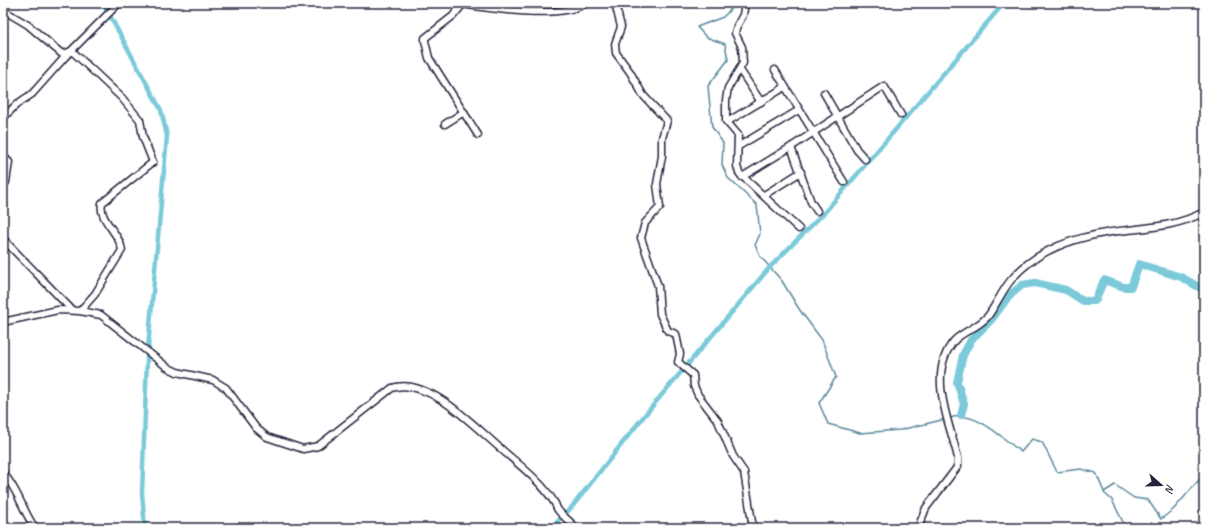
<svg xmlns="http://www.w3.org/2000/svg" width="1207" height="531" viewBox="0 0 1207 531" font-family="Caveat,sans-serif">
  <rect width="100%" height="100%" fill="#fff"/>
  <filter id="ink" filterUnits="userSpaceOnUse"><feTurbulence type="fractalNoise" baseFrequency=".025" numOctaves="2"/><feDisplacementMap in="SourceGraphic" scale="8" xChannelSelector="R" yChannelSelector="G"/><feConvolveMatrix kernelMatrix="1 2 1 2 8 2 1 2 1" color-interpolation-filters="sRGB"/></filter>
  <g filter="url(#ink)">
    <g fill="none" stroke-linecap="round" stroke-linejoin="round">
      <!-- stream -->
      <g stroke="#58879a" stroke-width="1.5">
        <path d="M727 3 731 9 723 17 697 27 706 37 725 44 728 60 708 86 712 127 723 143 722 165 728 178 757 205 760 234 755 245 760 256 782 281 799 309 822 340 836 377 819 403 828 424 860 433 900 430 946 419"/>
        <path d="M950 418C976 410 1001 437 1021 452L1032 439 1042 442 1057 472 1081 469 1096 473 1104 492 1115 485 1134 498 1148 500 1161 519 1174 509 1204 474"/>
        <path d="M1104 493 1112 500 1126 528"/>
      </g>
      <!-- canal -->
      <g stroke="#7ccad9" stroke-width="4.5">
        <path d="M103 3 161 110 167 136 147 359 142 493 145 528"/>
        <path d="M551 528 571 508 644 416 770 267 824 213 1004 3"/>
      </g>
      <!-- river -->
      <path stroke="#7ccad9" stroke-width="8" d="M961 415 964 404 957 382 963 355 971 340 991 320 1008 297 1022 285 1035 283 1066 290 1083 301H1095L1104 280 1124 287H1131L1139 264 1181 277 1204 290"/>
      <defs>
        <g id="minor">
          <path d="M455 3C486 8 561 20 586 3"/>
          <path d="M615 3 621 27 615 44 616 53 630 72 643 95 667 121 662 138V156L657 184 660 207 645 223 641 238 658 286 660 314 668 331 676 334 680 354 678 362 693 375 694 386 698 395 718 421 733 456 744 472 753 528"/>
          <path d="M745 3 743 15 737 26 735 33 742 47 743 63 728 88 726 100V121L738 135 737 166 739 173 799 229"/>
          <path d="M463 4 453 16 425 38V41L429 58 478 135"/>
          <path d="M3 10 28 25 62 54 72 51 122 98 140 120 143 137 153 162 102 203C98 220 120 233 122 250L95 294 80 311"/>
          <path d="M740 70 761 102"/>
          <path d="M775 70 844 182"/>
          <path d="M824 93 857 150 865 159"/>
          <path d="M3 118 17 104 32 94 65 57 119 3"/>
          <path d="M727 122 785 87"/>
          <path d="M445 124 464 112"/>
          <path d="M739 146 799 110"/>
          <path d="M791 147 811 202 817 211"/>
          <path d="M3 161 6 159 9 162 6 182 3 185"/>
          <path d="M742 177 791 147 884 86 901 115"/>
          <path d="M764 195 801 172"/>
          <path d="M3 239 72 310"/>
          <path d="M3 322 58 310 80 311 101 315 167 367 177 372 213 380 226 388 256 428 267 437 303 449 318 446 392 388C428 376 475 427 500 448 518 464 541 481 554 502 556 504 556 508 558 510 563 517 571 521 575 528"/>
          <path d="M3 473C18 489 22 510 35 528"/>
          <path d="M918 528 926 508 958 466V458C950 423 926 374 954 341 963 331 978 328 988 316 996 305 1002 291 1011 280 1039 246 1085 234 1128 230 1155 227 1180 225 1204 212"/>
        </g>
      </defs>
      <!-- minor casing -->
      <use href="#minor" stroke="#22223b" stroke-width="9"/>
      <!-- minor -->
      <use href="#minor" stroke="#fff" stroke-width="6"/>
    </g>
  </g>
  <!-- margin -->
  <rect width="1207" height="531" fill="none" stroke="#fff" stroke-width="16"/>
  <rect x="8" y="8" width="1191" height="515" fill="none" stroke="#22223b" stroke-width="1.5" filter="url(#ink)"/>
  <!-- north arrow -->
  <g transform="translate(1161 485) rotate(110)" stroke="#ffffff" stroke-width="3" paint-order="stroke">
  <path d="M0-3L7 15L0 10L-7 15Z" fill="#22223b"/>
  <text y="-6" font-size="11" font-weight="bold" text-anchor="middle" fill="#22223b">N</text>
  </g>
</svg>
